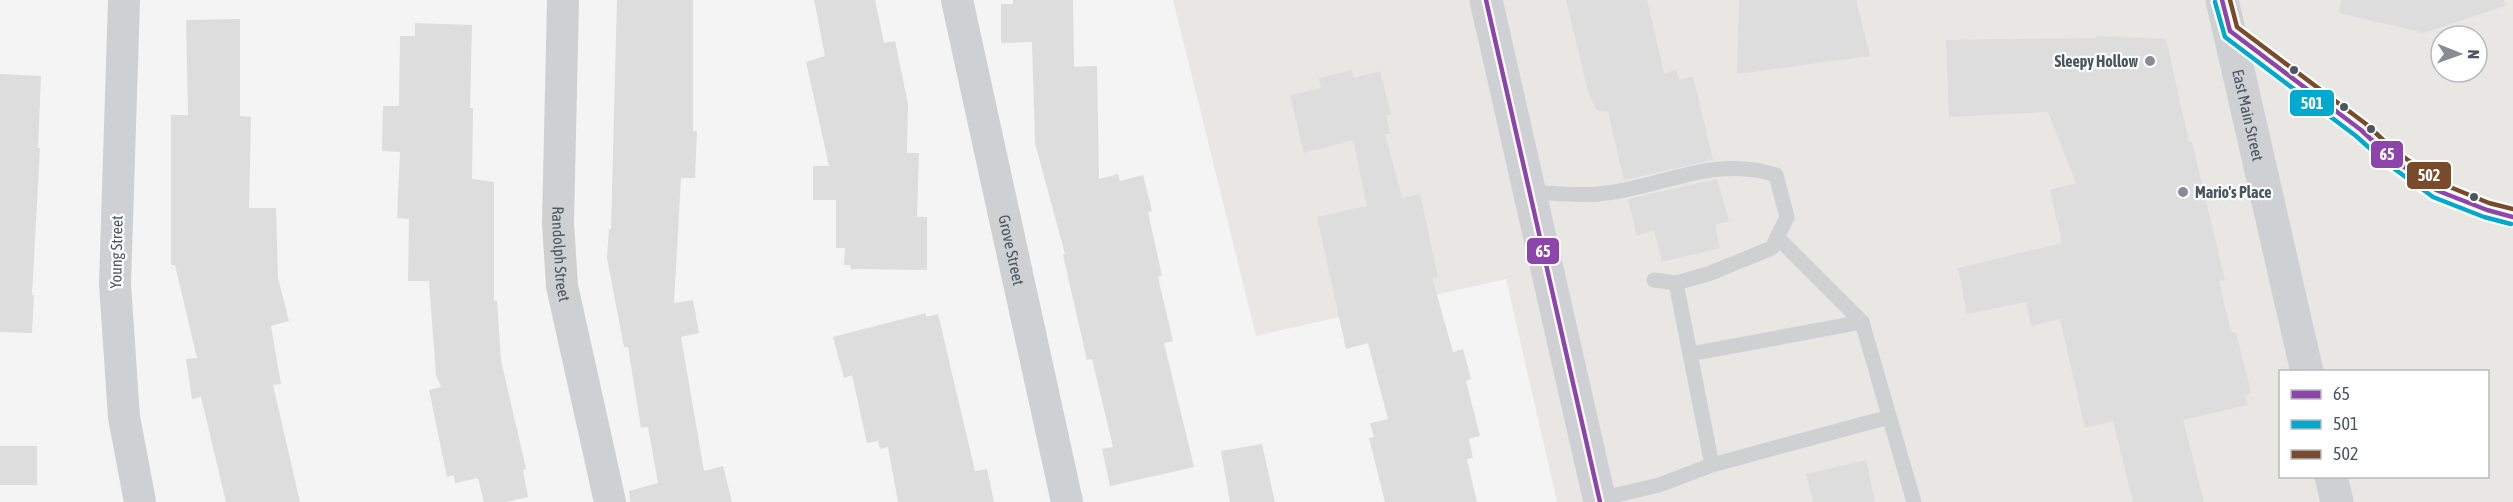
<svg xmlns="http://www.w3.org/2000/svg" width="2513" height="502" viewBox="0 0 2513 502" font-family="'Asap Condensed',sans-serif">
  <rect width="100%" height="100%" fill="#f4f4f4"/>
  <!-- commercial -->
  <path fill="#e8e7e3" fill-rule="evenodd" d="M1173 0H2513V502H1557L1506 279 1256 336ZM2441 36H2477V72H2441ZM2280 372H2488V476H2280Z"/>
  <!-- building -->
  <g fill="#ddddde">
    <path d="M617 0H693V131H697L695 178H681L674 303 693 300 699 333 681 337 704 471 723 466 732 502H630L629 491 658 483 648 427 641 428 628 347H624L607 258 609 229H611Z"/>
    <path d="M814 0H875L884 43 895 41 908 104 907 153H919L917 217H927V270L851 269 850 265H844L845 248H836V200H813V166H829L806 62 825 56Z"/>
    <path d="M1013 0H1073L1074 67 1097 66 1099 179 1118 174 1120 181 1143 175 1152 211 1148 212 1162 276 1158 277 1173 341 1164 343 1194 467 1110 486 1102 449 1113 447 1092 359 1087 360 1063 255 1065 254 1035 143 1032 42 1001 43V4H1013Z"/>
    <path d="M1566 0H1647L1664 73 1676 70 1679 80 1693 76 1713 160 1624 180 1608 112 1597 111 1588 91Z"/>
    <path d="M1739 0H1856L1870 56 1737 74Z"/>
    <path d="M2341 0H2504L2505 6 2424 33 2339 13Z"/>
    <path d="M240 19V116L251 117 249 208H276L278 278 289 321 271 326 281 384 273 385 300 502H226L201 397 192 399 186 359 197 358 175 265H171V115H188L186 20Z"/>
    <path d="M415 23 472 25 470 108H473L472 179 494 182V301H497L501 360 526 469 523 470 528 497 506 502H484L478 478 455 483 454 475 447 477 429 390 441 387 436 375 429 281H408L409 219 397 218 400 152 382 151 383 106H399L400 36H415Z"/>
    <path d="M2097 36 2166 39 2189 142H2192L2225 280 2219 281 2231 332 2236 333 2251 392 2246 396 2248 405 2183 420 2204 502H2133L2113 421 2085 428 2060 319 2031 326 2026 302 1967 314 1958 268 2062 243 2050 190 2076 183 2048 112 1949 117 1946 40 2096 38Z"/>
    <path d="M1352 70 1354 78 1380 71 1391 114 1386 115 1390 134H1385L1402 198 1420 194 1438 277 1432 278 1453 352 1463 349 1471 379 1466 381 1480 436 1469 439 1473 458 1467 459 1477 502H1385L1369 438 1374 437 1370 423 1388 419 1368 343 1346 349 1317 217 1367 206 1353 140 1304 153 1290 95 1321 88 1319 78Z"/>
    <path d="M0 74 41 76 38 148H40L32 295H34L32 333 0 332Z"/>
    <path d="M1717 179 1729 221 1715 225 1720 248 1662 262 1654 230 1637 236 1628 199Z"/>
    <path d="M926 313V317L938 314 975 471 987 469 994 502H898L888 447 880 449 878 441 867 443 852 375 844 378 833 337Z"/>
    <path d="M1262 444 1275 502H1230L1221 451Z"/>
    <rect x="0" y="446" width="37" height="39"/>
    <path d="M1866 460 1875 502H1813L1806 474Z"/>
  </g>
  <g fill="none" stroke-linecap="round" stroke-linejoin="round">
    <!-- lane -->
    <g stroke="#ced0d2" stroke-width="15">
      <path d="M2235 35 2361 130 2389 156 2436 190 2487 210 2513 217"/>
      <path d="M1530 192C1552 193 1576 196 1599 194 1659 189 1714 154 1776 175L1787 217 1772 248 1708 274 1676 283 1654 280"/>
      <path d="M1777 237 1862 322 1914 502"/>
      <path d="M1676 283 1712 465 1889 417"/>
      <path d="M1690 354 1862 322"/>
      <path d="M1599 499 1659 485 1712 465"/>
    </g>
    <!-- street -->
    <g stroke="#ced0d2" stroke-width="32">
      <path d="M124 0 115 284 124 417 140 502"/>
      <path id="s1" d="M563 0 558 223 562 286 610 502"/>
      <path id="s2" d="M957 0 1067 502"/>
    </g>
    <!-- secondary -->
    <g stroke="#ced0d4" stroke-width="33">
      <path d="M1486 0 1600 502"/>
      <path id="s3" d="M2222 0 2307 372"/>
      <path d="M2331 476 2337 502"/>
    </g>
    <defs>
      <g id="bus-1">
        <path d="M1486 0 1600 502"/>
        <path d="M2222 0 2230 31 2361 130 2389 156 2436 190 2487 210 2513 217"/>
      </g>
      <path id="bus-2" d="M2215 2 2225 37 2356 136 2385 162 2433 197 2484 217 2511 224"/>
      <path id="bus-3" d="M2230 0 2237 27 2366 124 2394 150 2440 183 2489 203 2513 209"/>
    </defs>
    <!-- bus-1 casing -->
    <use href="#bus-1" stroke="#fff" stroke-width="9"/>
    <!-- bus-2 casing -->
    <use href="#bus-2" stroke="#fff" stroke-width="9"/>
    <!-- bus-3 casing -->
    <use href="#bus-3" stroke="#fff" stroke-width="9"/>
    <!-- bus-1 -->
    <use href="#bus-1" stroke="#8e44ad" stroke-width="4.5"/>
    <!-- bus-2 -->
    <use href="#bus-2" stroke="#00a9ce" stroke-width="4.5"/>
    <!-- bus-3 -->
    <use href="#bus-3" stroke="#7a4b2a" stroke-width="4.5"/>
  </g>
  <!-- markers -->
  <g fill="#868d94" stroke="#fff" stroke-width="2">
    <circle cx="2150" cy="61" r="6"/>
    <circle cx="2183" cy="192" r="6"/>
  </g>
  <g fill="#4a5661" stroke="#fff" stroke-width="2">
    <circle cx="2294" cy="70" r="5"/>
    <circle cx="2344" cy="107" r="5"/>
    <circle cx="2371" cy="129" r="5"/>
    <circle cx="2474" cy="197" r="5"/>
  </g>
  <g text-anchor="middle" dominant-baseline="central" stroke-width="4.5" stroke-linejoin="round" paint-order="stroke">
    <!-- poi labels -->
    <g font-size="16" font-weight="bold" fill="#4a5661" stroke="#fff" text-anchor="end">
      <text x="2138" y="61">Sleepy Hollow</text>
      <text x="2195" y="192" text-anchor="start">Mario's Place</text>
    </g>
    <!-- street labels -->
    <g font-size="16" fill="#4a5661" stroke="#fff">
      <text stroke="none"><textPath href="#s3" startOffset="118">East Main Street</textPath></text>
      <text stroke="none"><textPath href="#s2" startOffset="256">Grove Street</textPath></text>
      <text transform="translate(116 252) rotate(-89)">Young Street</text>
      <text stroke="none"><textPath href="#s1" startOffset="254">Randolph Street</textPath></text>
    </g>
  </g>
  <g stroke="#fff" stroke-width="2">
    <rect x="2289" y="89" width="46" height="28" rx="6" fill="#00a9ce"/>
    <rect x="2370" y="140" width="34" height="29" rx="6" fill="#8e44ad"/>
    <rect x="2406" y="161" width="46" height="29" rx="6" fill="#7a4b2a"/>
    <rect x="1526" y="237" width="34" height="28" rx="6" fill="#8e44ad"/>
  </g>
  <g font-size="16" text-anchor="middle" font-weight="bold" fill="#fff">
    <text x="2312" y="109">501</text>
    <text x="2387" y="160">65</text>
    <text x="2429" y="181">502</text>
    <text x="1543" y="257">65</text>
  </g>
  <!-- legend -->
  <rect x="2279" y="370" width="210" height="108" fill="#ffffff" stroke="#b7bbc0" stroke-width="1.5"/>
  <rect x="2291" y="390" width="30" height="9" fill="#8e44ad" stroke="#b7bbc0" stroke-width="1.5"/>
  <text x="2333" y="400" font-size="18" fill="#4a5661">65</text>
  <rect x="2291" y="420" width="30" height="9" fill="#00a9ce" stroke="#b7bbc0" stroke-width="1.5"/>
  <text x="2333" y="430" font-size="18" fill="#4a5661">501</text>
  <rect x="2291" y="450" width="30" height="9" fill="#7a4b2a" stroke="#b7bbc0" stroke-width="1.5"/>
  <text x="2333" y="460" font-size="18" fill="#4a5661">502</text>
  <!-- north arrow -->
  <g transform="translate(2459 54) rotate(91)"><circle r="28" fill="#ffffff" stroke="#b7bbc0" stroke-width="1.5"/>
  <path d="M0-4.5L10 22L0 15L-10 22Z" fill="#868d94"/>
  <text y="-9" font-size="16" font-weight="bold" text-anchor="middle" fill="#4a5661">N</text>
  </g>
</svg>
